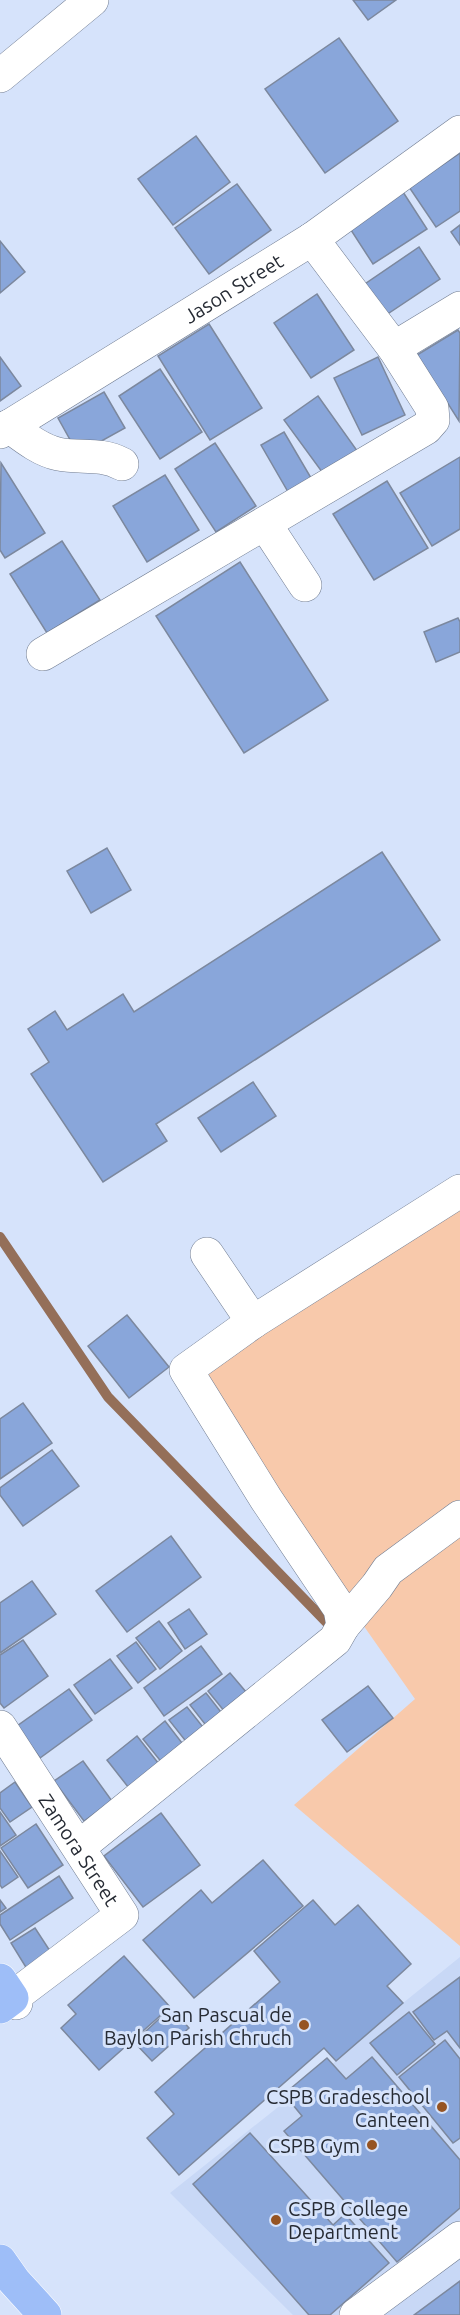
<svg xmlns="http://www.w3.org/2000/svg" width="460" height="2315" viewBox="0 0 460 2315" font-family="Ubuntu,sans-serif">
  <rect width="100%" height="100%" fill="#d6e3fb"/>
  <!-- built -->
  <path fill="#c8d8f6" d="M460 1957V2315H293L170 2193 336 2061 403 2003Z"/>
  <!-- green -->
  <path fill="#f8c9ab" d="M460 1198V1946L294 1805 415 1699 255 1471 191 1373Z"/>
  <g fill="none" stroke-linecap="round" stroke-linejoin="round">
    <!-- stream -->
    <path stroke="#946f59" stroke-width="10" d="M0 1237 108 1397 334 1630"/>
  </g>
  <!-- building -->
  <g fill="#89a6da" stroke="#7c889e" stroke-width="1.5">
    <path d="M353 0H396L368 20Z"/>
    <path d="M339 38 398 121 325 173 265 89Z"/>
    <path d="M196 136 230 182 173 225 138 179Z"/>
    <path d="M460 153V211L436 227 409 187Z"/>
    <path d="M237 184 271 230 209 274 175 228Z"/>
    <path d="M403 192 427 229 373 264 349 227Z"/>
    <path d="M460 225V245L451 232Z"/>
    <path d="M0 241 25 272 0 293Z"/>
    <path d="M419 247 440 279 380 319 359 288Z"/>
    <path d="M317 294 354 350 311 378 274 323Z"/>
    <path d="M209 324 262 408 210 440 158 356Z"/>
    <path d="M458 330 460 333 459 421 417 355Z"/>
    <path d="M0 357 21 386 0 401Z"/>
    <path d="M378 357 405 415 362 435 334 378Z"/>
    <path d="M160 369 202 432 160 459 119 396Z"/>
    <path d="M104 392 125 428 78 454 58 418Z"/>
    <path d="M318 396 358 452 325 476 284 420Z"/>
    <path d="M284 432 314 483 291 497 261 445Z"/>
    <path d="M215 443 256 506 216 532 175 469Z"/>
    <path d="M460 457V529L432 546 400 493Z"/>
    <path d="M1 463 45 533 5 558 0 550Z"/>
    <path d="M165 475 199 530 147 562 113 506Z"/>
    <path d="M387 481 428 548 374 580 333 514Z"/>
    <path d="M62 541 100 600 47 633 10 574Z"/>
    <path d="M240 562 328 700 244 753 156 616Z"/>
    <path d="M458 618 460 622V652L436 662 424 632Z"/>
    <path d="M107 848 131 890 91 913 67 871Z"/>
    <path d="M382 852 440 940 156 1124 167 1141 103 1182 31 1074 49 1062 28 1029 55 1011 67 1030 123 994 134 1012Z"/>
    <path d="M253 1082 276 1116 221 1152 198 1118Z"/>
    <path d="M127 1315 169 1367 129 1398 88 1346Z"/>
    <path d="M23 1403 52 1443 0 1479V1419Z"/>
    <path d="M52 1450 79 1486 23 1526 0 1495V1488Z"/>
    <path d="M171 1536 201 1577 127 1632 96 1591Z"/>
    <path d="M32 1581 56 1614 0 1653V1603Z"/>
    <path d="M189 1609 207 1634 185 1649 168 1623Z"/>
    <path d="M159 1621 182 1651 160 1669 136 1638Z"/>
    <path d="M23 1640 48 1676 4 1708 0 1703V1655Z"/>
    <path d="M136 1642 156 1669 138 1683 117 1656Z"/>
    <path d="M201 1646 222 1674 164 1716 144 1688Z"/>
    <path d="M110 1659 132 1688 95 1714 74 1685Z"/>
    <path d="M230 1673 252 1699 229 1717 208 1691Z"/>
    <path d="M368 1686 393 1718 347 1752 322 1720Z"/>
    <path d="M69 1689 92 1720 40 1758 17 1726Z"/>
    <path d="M206 1693 228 1721 212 1733 190 1705Z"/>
    <path d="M187 1707 210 1736 192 1749 169 1720Z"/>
    <path d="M165 1721 189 1752 167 1769 143 1739Z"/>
    <path d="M137 1736 162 1768 132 1792 107 1760Z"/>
    <path d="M83 1761 112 1801 84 1821 54 1781Z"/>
    <path d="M15 1782 32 1807 10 1822 0 1808V1793Z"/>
    <path d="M0 1812 16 1835 0 1846Z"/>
    <path d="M161 1813 200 1865 143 1907 104 1856Z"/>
    <path d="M36 1824 63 1865 28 1888 1 1848Z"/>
    <path d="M0 1851 18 1877 2 1888 0 1885Z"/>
    <path d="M263 1860 303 1906 194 1998 143 1940 201 1890 212 1903Z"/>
    <path d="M59 1876 73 1898 10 1940 0 1924V1915Z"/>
    <path d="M0 1900 6 1908 0 1912Z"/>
    <path d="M313 1900 335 1925 358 1905 411 1964 387 1986 403 2003 336 2061 324 2048 179 2175 147 2138 174 2114 155 2092 280 1982 254 1951Z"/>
    <path d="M35 1928 52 1954 27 1969 11 1943Z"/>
    <path d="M124 1956 170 2007 99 2070 61 2028 76 2014 68 2005Z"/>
    <path d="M460 1977V2048L447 2031 434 2040 413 2012Z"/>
    <path d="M171 2008 189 2028 152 2061 134 2042Z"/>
    <path d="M409 2012 435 2044 397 2075 370 2043Z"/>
    <path d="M445 2040 460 2059V2138L453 2143 399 2077Z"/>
    <path d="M372 2057 460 2160V2208L397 2262 284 2131 302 2116 284 2094 327 2058 346 2079Z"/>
    <path d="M250 2133 333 2225 345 2214 389 2263 330 2315H309L193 2184Z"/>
    <path d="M460 2281V2315H414Z"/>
  </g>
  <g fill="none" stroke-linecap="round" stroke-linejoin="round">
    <defs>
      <g id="minor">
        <path d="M0 76 92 0"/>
        <path d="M394 348 460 308"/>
        <path d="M9 426C24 437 40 450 58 454 81 459 99 452 122 464"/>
        <path id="s1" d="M0 432 312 239 460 132"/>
        <path d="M265 524 305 585"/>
        <path d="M43 654 426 428 433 420 432 408 394 348 312 239"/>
        <path d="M207 1254 253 1322"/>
        <path d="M343 1626 377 1586 388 1570 460 1517"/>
        <path id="s2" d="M0 1727 122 1915 12 1998 16 2003"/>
        <path d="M79 1847 335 1640 343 1626 340 1609 266 1499 186 1370 253 1322 460 1191"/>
        <path d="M356 2315 460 2238"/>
      </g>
      <g id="major">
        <path d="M0 1980 12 1998 0 2007"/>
        <path d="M0 2261 14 2281 45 2315"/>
      </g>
    </defs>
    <!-- minor casing -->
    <use href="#minor" stroke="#707c91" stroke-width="34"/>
    <!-- major casing -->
    <use href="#major" stroke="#fff" stroke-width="34"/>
    <!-- minor -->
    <use href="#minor" stroke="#fff" stroke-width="33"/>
    <!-- major -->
    <use href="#major" stroke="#9ebef8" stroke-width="33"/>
  </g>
  <!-- markers -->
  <g fill="#965423" stroke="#d6e3fb" stroke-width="2">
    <circle cx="304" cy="2025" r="6"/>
    <circle cx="442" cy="2107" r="6"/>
    <circle cx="372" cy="2145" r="6"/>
    <circle cx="276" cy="2220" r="6"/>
  </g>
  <g text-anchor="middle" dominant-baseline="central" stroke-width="6" stroke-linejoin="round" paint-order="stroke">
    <!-- street labels -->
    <g font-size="20" fill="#262b34" stroke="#d6e3fb">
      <text stroke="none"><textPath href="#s1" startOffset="274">Jason Street</textPath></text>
      <text stroke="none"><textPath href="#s2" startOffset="146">Zamora Street</textPath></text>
    </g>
    <!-- poi labels -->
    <g font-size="20" fill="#262b34" stroke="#d6e3fb" text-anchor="end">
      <text x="292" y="2014">San Pascual de<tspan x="292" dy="23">Baylon Parish Chruch</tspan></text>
      <text x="430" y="2096">CSPB Gradeschool<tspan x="430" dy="23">Canteen</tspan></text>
      <text x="360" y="2145">CSPB Gym</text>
      <text x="288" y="2208" text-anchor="start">CSPB College<tspan x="288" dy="23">Department</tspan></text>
    </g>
  </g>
</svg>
